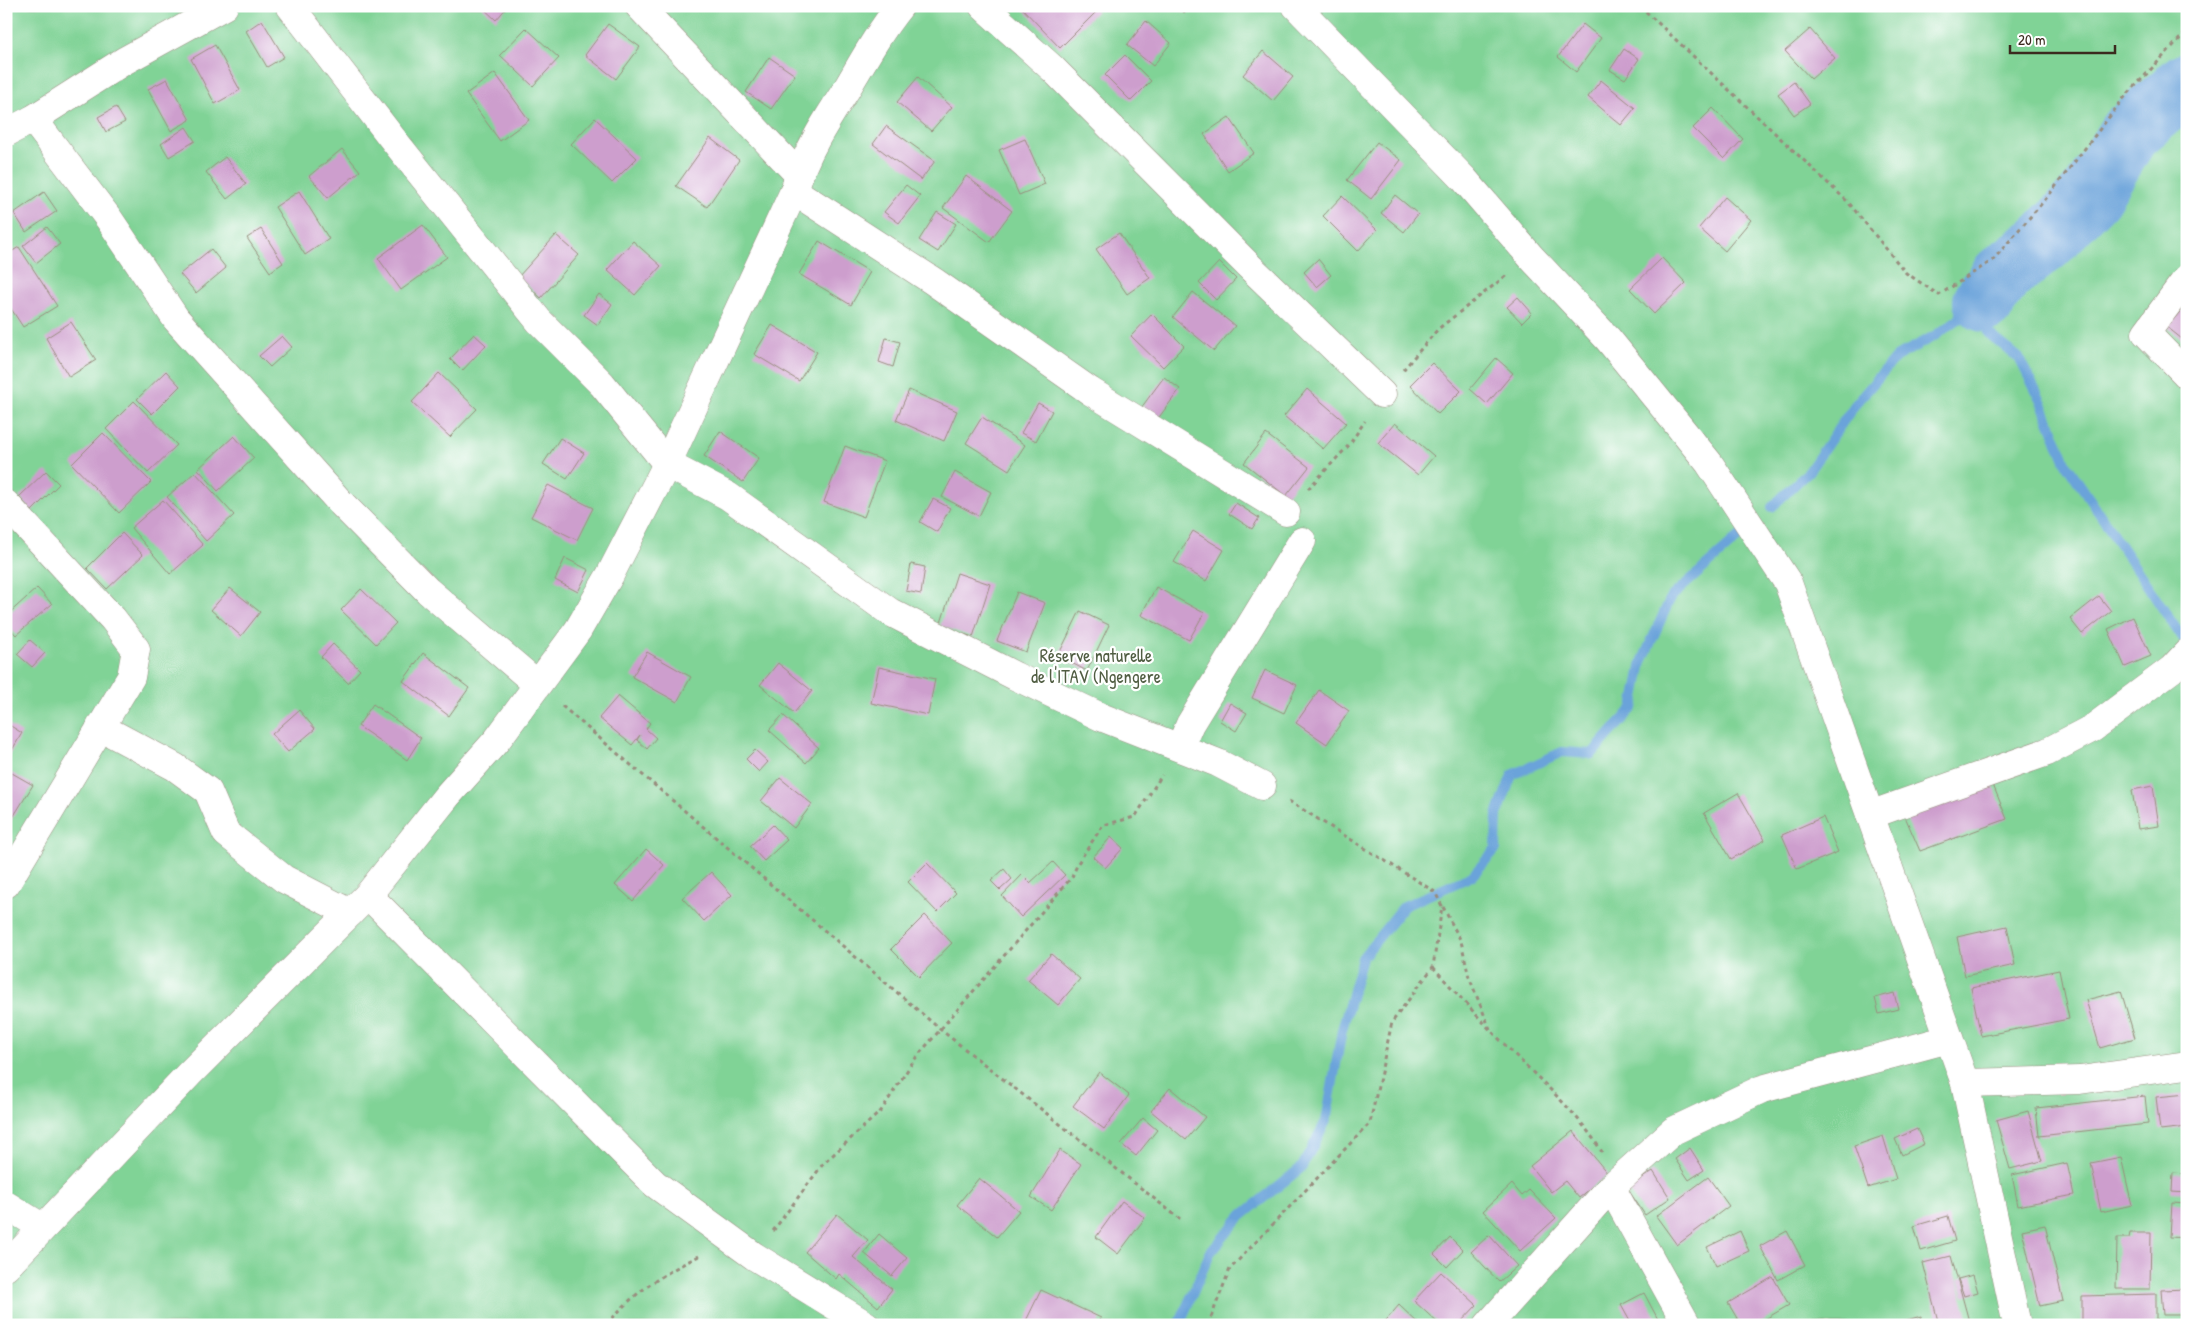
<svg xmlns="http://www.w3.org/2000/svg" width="2193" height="1331" viewBox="0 0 2193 1331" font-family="'Patrick Hand',sans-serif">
  <rect width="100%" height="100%" fill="#fff"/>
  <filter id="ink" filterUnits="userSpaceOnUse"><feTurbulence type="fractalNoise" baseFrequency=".02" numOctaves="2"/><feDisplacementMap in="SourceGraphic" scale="10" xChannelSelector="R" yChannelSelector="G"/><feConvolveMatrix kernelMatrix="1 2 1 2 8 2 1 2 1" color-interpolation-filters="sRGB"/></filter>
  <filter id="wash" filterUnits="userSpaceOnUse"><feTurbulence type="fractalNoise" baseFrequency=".0096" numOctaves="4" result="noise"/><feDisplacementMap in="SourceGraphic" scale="20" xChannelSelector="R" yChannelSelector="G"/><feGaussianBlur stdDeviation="1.12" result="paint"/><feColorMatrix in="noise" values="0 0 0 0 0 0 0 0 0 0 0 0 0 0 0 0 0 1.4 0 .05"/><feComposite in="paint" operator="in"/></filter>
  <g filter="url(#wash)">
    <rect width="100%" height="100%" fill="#f4f0df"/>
    <!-- green -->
    <rect fill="#80d396" stroke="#5e7e5a" x="6" y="6" width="2181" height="1319"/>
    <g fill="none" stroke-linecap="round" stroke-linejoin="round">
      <!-- stream -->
      <g stroke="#6ba3da" stroke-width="10">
        <path d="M1772 507 1809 471 1854 406 1896 357 1936 335 1984 301 1988 333 2019 358 2041 401 2067 465 2187 645"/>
        <path d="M1179 1325 1210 1253 1240 1217 1302 1167 1326 1121 1342 1030 1362 958 1404 906 1472 876 1496 849 1497 815 1512 775 1562 752 1592 754 1633 708 1642 662 1671 597 1749 528"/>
      </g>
      <!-- river -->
      <path stroke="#6ba3da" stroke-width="62" d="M1984 301 2002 275 2045 242 2092 194 2129 133 2187 83"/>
    </g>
    <g id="blocks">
      <!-- building -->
      <g fill="#cd9ecd">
        <path d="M481 6H508L496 20Z"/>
        <path d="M1020 6H1093L1097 11 1060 48Z"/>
        <path d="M1179 6H1191L1184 13Z"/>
        <path d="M262 20 284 57 267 67 246 31Z"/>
        <path d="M1146 21 1171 43 1153 66 1127 45Z"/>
        <path d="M608 24 640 47 616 79 585 55Z"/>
        <path d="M1583 24 1601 38 1576 72 1558 57Z"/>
        <path d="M526 28 559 58 533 86 500 55Z"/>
        <path d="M1810 29 1835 58 1811 79 1785 51Z"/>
        <path d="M215 45 240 90 215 104 191 59Z"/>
        <path d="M1624 49 1639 59 1625 79 1610 70Z"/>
        <path d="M1263 51 1293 77 1273 101 1243 75Z"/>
        <path d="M1125 55 1151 81 1131 101 1105 75Z"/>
        <path d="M769 57 795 75 771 109 746 92Z"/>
        <path d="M495 73 529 120 500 141 466 94Z"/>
        <path d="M918 77 952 107 931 131 897 102Z"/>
        <path d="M167 79 190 120 171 131 148 89Z"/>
        <path d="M1601 80 1635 108 1621 125 1588 97Z"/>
        <path d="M1794 82 1810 104 1794 115 1778 94Z"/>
        <path d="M116 107 125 122 106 132 98 117Z"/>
        <path d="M1713 108 1743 139 1724 159 1693 128Z"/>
        <path d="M1229 117 1254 153 1228 171 1204 134Z"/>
        <path d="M595 118 637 158 612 183 571 144Z"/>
        <path d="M886 126 935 161 921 180 873 144Z"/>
        <path d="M186 127 195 141 169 157 161 144Z"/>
        <path d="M710 138 739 160 707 207 676 186Z"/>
        <path d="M1025 139 1045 184 1019 195 999 150Z"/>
        <path d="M1377 142 1401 160 1371 199 1347 180Z"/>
        <path d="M342 149 360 171 328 198 309 176Z"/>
        <path d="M225 157 246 184 227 199 206 172Z"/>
        <path d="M966 176 1012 211 989 242 943 208Z"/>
        <path d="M906 185 920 196 899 223 884 212Z"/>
        <path d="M299 191 329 239 305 255 275 207Z"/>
        <path d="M44 192 57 211 26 232 14 213Z"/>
        <path d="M1395 195 1418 214 1404 232 1381 213Z"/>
        <path d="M1342 196 1377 230 1358 251 1323 216Z"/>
        <path d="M1725 197 1751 220 1725 251 1699 228Z"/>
        <path d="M937 212 956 224 938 252 919 240Z"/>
        <path d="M423 225 447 257 401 290 378 258Z"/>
        <path d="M47 227 60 244 36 263 23 246Z"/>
        <path d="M261 229 283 263 270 272 247 238Z"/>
        <path d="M1119 233 1150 278 1127 294 1096 249Z"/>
        <path d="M556 235 579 255 541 298 518 277Z"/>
        <path d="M633 241 661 266 635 295 607 270Z"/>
        <path d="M819 241 870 272 851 305 799 274Z"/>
        <path d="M19 247 57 306 23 327 6 301V255Z"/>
        <path d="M211 249 226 268 196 293 180 274Z"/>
        <path d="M1662 258 1686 283 1654 314 1630 289Z"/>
        <path d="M1318 259 1331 275 1317 287 1304 272Z"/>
        <path d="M1219 262 1236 279 1216 300 1199 283Z"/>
        <path d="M1193 292 1235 326 1214 351 1173 317Z"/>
        <path d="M599 294 612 304 598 325 584 315Z"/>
        <path d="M1518 297 1532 313 1522 323 1507 307Z"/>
        <path d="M2185 306 2187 308V343L2167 327Z"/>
        <path d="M1152 314 1184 346 1163 367 1131 336Z"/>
        <path d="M71 322 96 360 69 377 46 338Z"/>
        <path d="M772 325 817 352 799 381 754 354Z"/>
        <path d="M474 334 486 345 462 371 450 359Z"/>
        <path d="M282 336 292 347 270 367 259 356Z"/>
        <path d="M886 338 900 342 893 367 879 362Z"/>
        <path d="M1496 358 1513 373 1487 404 1470 389Z"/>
        <path d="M1432 363 1461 391 1438 414 1410 385Z"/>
        <path d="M166 371 180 386 152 414 137 399Z"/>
        <path d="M439 373 477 409 450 437 412 402Z"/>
        <path d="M1164 377 1180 389 1157 420 1141 408Z"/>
        <path d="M1307 389 1346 423 1323 449 1284 416Z"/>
        <path d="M909 390 957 411 944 441 896 420Z"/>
        <path d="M134 401 177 445 148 473 106 429Z"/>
        <path d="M1038 403 1052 411 1036 441 1021 433Z"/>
        <path d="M982 417 1025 445 1009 470 966 443Z"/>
        <path d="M1395 423 1434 456 1418 475 1378 443Z"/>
        <path d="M720 431 759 458 743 482 704 456Z"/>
        <path d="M103 433 151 482 119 513 72 464Z"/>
        <path d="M1266 434 1309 467 1286 496 1244 463Z"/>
        <path d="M234 436 254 458 218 491 198 469Z"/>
        <path d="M560 438 584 453 567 479 543 464Z"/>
        <path d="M845 446 885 461 864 517 824 502Z"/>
        <path d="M46 471 59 484 32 511 19 497Z"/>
        <path d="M195 472 234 515 206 541 167 497Z"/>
        <path d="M955 472 991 492 979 516 942 497Z"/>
        <path d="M548 485 593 508 577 540 531 517Z"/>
        <path d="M933 499 950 508 937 532 920 522Z"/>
        <path d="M163 500 203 545 170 574 131 528Z"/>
        <path d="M1236 503 1259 518 1252 529 1229 514Z"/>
        <path d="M1193 531 1224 550 1206 581 1174 562Z"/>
        <path d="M122 533 143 555 107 589 87 568Z"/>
        <path d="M565 558 589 570 578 592 555 580Z"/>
        <path d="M911 564 925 567 921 594 906 591Z"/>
        <path d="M957 573 990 584 973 637 940 626Z"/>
        <path d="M1156 587 1204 613 1189 640 1141 615Z"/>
        <path d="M37 588 52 604 16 635 6 624V616Z"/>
        <path d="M230 588 260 612 241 636 211 610Z"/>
        <path d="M361 589 396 623 376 644 341 610Z"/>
        <path d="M1017 592 1045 603 1026 652 997 641Z"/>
        <path d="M2099 596 2111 611 2082 634 2070 619Z"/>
        <path d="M1080 611 1109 625 1087 671 1058 656Z"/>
        <path d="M2133 617 2151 656 2125 667 2108 629Z"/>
        <path d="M30 640 45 653 32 667 17 654Z"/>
        <path d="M333 644 360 670 348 683 321 657Z"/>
        <path d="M647 652 691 677 677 702 632 677Z"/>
        <path d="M423 653 469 688 449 716 403 681Z"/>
        <path d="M778 663 812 691 794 713 760 685Z"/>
        <path d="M879 667 935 679 928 715 871 703Z"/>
        <path d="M1265 670 1297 685 1284 713 1252 698Z"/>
        <path d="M1319 690 1349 711 1327 744 1296 723Z"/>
        <path d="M618 696 650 723 646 729 656 738 647 749 637 740 640 735 632 745 599 718Z"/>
        <path d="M1230 703 1247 713 1236 731 1220 721Z"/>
        <path d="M373 704 421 738 407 760 358 726Z"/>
        <path d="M299 710 315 729 288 752 272 734Z"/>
        <path d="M783 715 819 748 806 763 769 730Z"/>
        <path d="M6 723 22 733 8 757 6 756Z"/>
        <path d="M755 750 768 762 759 772 746 759Z"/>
        <path d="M12 773 33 785 10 822 6 819V782Z"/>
        <path d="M780 778 812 804 794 828 761 801Z"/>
        <path d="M1991 780 2007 819 1920 851 1903 812Z"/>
        <path d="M2153 786 2159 826 2138 829 2132 790Z"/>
        <path d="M1738 793 1765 840 1731 859 1704 813Z"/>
        <path d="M1823 817 1838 852 1797 869 1782 835Z"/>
        <path d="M773 825 787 840 764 861 750 846Z"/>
        <path d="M1111 837 1123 848 1105 868 1093 857Z"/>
        <path d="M646 849 664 865 633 901 615 885Z"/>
        <path d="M1053 862 1065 875 1021 917 1002 896 1022 875 1030 883Z"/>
        <path d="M927 863 956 893 937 912 908 882Z"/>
        <path d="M1004 869 1012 879 1000 890 991 881Z"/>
        <path d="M711 872 732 895 704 921 682 898Z"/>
        <path d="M925 915 952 943 919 977 891 949Z"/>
        <path d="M2007 926 2015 965 1965 976 1957 937Z"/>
        <path d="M1051 954 1080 979 1058 1005 1028 980Z"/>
        <path d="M2059 970 2069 1019 1981 1036 1971 988Z"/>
        <path d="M2121 991 2135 1038 2100 1048 2086 1000Z"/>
        <path d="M1894 993 1898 1009 1879 1014 1875 998Z"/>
        <path d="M1099 1072 1129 1095 1104 1129 1073 1106Z"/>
        <path d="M1170 1088 1205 1117 1186 1140 1151 1111Z"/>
        <path d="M2187 1094V1127L2160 1130 2156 1097Z"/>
        <path d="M2145 1096 2148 1124 2039 1136 2036 1108Z"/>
        <path d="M2028 1111 2042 1161 2010 1169 1996 1120Z"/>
        <path d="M1143 1118 1157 1130 1136 1156 1121 1144Z"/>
        <path d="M1917 1129 1924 1144 1902 1155 1895 1139Z"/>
        <path d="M1573 1131 1608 1174 1579 1198 1565 1181 1551 1192 1530 1166Z"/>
        <path d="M1883 1136 1896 1179 1868 1188 1854 1146Z"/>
        <path d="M1690 1148 1704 1170 1689 1180 1675 1159Z"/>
        <path d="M1060 1150 1081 1164 1051 1210 1031 1197Z"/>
        <path d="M2121 1157 2132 1205 2101 1212 2091 1163Z"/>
        <path d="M2067 1163 2074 1195 2018 1206 2012 1175Z"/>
        <path d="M1653 1171 1670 1198 1645 1215 1627 1188Z"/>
        <path d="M2173 1173 2187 1174V1193L2172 1192Z"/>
        <path d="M1708 1177 1729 1206 1677 1245 1656 1216Z"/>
        <path d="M979 1178 1019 1211 997 1237 957 1205Z"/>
        <path d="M1512 1184 1522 1196 1529 1190 1556 1218 1520 1251 1483 1211Z"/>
        <path d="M1122 1201 1145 1218 1118 1254 1096 1237Z"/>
        <path d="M2172 1203 2187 1204V1238L2170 1237Z"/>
        <path d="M837 1214 868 1240 853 1257 892 1289 878 1307 839 1274 836 1279 805 1252Z"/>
        <path d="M1948 1216 1955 1241 1921 1251 1914 1226Z"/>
        <path d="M2045 1225 2063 1301 2040 1306 2022 1230Z"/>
        <path d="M1740 1231 1749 1251 1716 1266 1707 1247Z"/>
        <path d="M1787 1231 1805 1265 1778 1280 1760 1246Z"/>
        <path d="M2130 1233H2151L2150 1289H2116L2117 1238H2129Z"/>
        <path d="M879 1234 907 1258 892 1276 864 1253Z"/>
        <path d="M1489 1235 1517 1266 1499 1282 1471 1252Z"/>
        <path d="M1450 1237 1463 1250 1447 1267 1434 1254Z"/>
        <path d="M1951 1256 1970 1325H1939L1923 1263Z"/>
        <path d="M1441 1272 1477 1305 1458 1325H1440L1414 1301Z"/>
        <path d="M1973 1275 1978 1292 1964 1296 1958 1279Z"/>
        <path d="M1773 1277 1789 1305 1755 1325H1741L1728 1303Z"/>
        <path d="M2187 1289V1315H2163L2161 1290Z"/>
        <path d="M1041 1290 1101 1318 1098 1325H1024Z"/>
        <path d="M1644 1293 1661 1325H1632L1621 1305Z"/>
        <path d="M2156 1294V1325H2082V1296Z"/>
        <path d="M1399 1305 1420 1325H1382Z"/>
        <path d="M1921 1316 1923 1325H1893V1324Z"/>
      </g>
    </g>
  </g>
  <g filter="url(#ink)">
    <use href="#blocks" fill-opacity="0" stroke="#988d7e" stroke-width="1"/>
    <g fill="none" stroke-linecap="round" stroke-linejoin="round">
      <defs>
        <g id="minor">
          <path d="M290 6 392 138 539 321 602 384 667 464 728 496 890 612 1015 676 1101 717 1218 763 1262 786"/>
          <path d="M639 6 798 174"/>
          <path d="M983 6 1053 69 1250 267 1382 394"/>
          <path d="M1296 6 1464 179 1531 257 1608 339 1709 463 1788 583 1965 1083 2017 1325"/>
          <path d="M33 119 109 219 176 319 339 501 428 591 537 684"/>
          <path d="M6 133 33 119 124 61 224 6"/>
          <path d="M794 191 933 281 1090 391 1286 512"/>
          <path d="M2187 278 2146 333 2187 375"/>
          <path d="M6 504 113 619 136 649 131 677 6 884"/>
          <path d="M100 727 175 767 208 791 226 833 284 879 350 913"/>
          <path d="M1180 747 1190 724 1302 541"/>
          <path d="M1870 815 2047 752 2093 728 2172 669 2187 653"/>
          <path d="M368 895 655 1184 754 1256 866 1325"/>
          <path d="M1965 1083 2080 1080 2187 1065"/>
          <path d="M1611 1187 1687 1325"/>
          <path d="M6 1205 42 1227"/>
          <path d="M6 1267 190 1073 368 895 447 796 497 740 578 630 610 575 667 464 794 191C804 155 826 121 846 90 863 61 879 32 900 6"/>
          <path d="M1488 1325 1611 1187 1673 1131 1762 1089 1949 1039"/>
        </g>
      </defs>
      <!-- minor casing -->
      <use href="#minor" stroke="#988d7e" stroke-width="29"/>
      <!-- path -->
      <g stroke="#988d7e" stroke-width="3" stroke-dasharray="4 4" stroke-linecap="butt">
        <path d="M1640 6 1848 202 1906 273 1939 295 1993 260 2049 195 2123 99 2187 31"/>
        <path d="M1403 370 1438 329 1507 275"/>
        <path d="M1308 489 1349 445 1365 421"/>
        <path d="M562 706 941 1030 1180 1219"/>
        <path d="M1443 907 1461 941 1469 977 1490 1029"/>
        <path d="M1433 967C1459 996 1485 1025 1512 1052 1543 1083 1579 1114 1602 1152"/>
        <path d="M773 1231 823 1164 881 1111 914 1060 1072 877 1078 863 1103 825 1135 817 1162 775"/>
        <path d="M607 1325C631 1294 664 1273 699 1256"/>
        <path d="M1208 1325 1230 1269 1370 1123 1392 1022 1433 967 1442 906 1435 892 1289 801"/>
      </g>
      <!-- minor -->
      <use href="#minor" stroke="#fff" stroke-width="28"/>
    </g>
  </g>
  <g text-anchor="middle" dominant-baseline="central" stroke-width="4.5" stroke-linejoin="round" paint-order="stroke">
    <!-- park labels -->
    <g font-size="18" fill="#505d42" stroke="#fff">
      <text x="1096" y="655">Réserve naturelle<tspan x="1096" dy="21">de l'ITAV (Ngengere</tspan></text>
    </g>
  </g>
  <!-- margin -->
  <rect width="2193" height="1331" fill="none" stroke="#fff" stroke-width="25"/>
  <!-- scale -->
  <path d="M2010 45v8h105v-8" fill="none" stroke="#3b2a1e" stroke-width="2.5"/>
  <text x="2018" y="45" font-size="15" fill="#3b2a1e" stroke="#ffffff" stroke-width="4" paint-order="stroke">20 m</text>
</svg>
